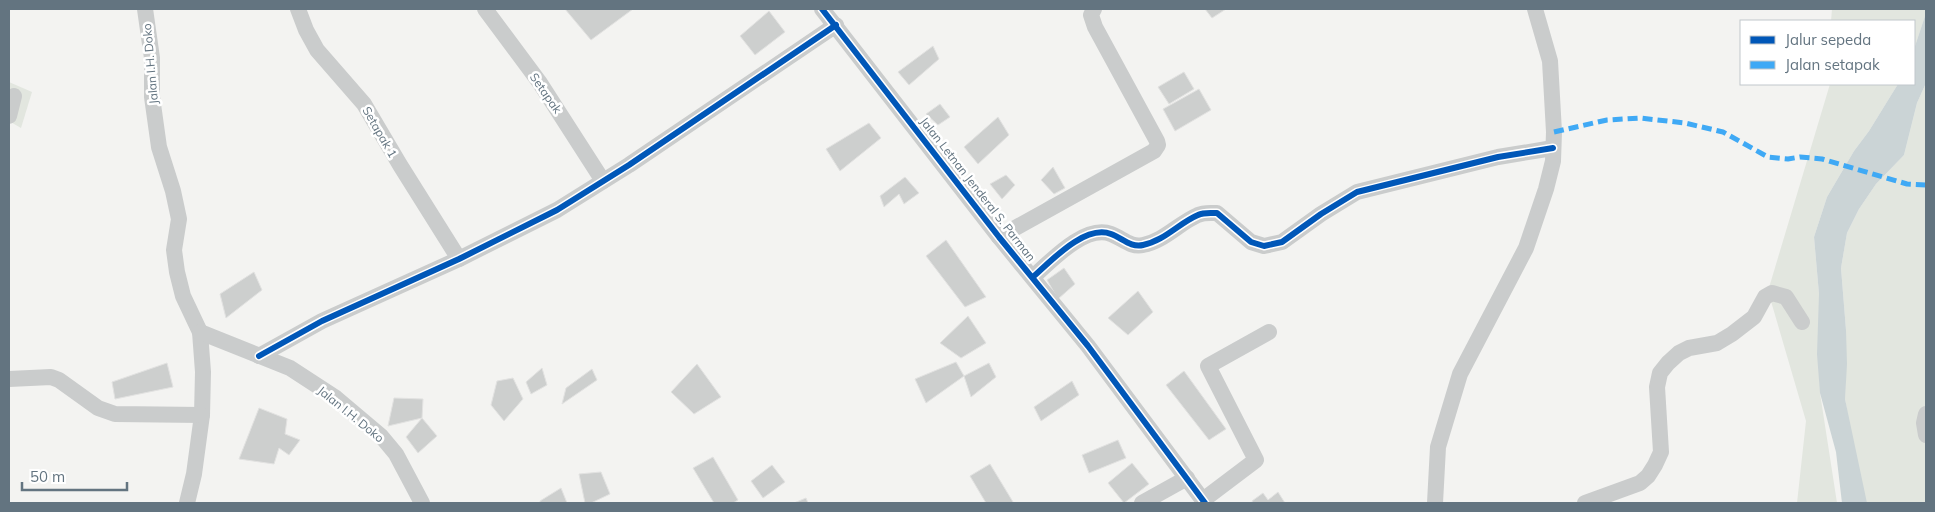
<svg xmlns="http://www.w3.org/2000/svg" width="1935" height="512" viewBox="0 0 1935 512" font-family="Mulish,sans-serif">
  <rect width="100%" height="100%" fill="#f3f3f1"/>
  <!-- green -->
  <g fill="#e2e6df">
    <path d="M1832 9H1926V13L1914 49V21H1831Z"/>
    <path d="M9 82 32 92 21 128 9 121Z"/>
    <path d="M1926 83V503H1863L1845 399 1846 330 1841 268 1847 233 1859 209 1876 184 1904 155 1917 103Z"/>
    <path d="M1830 84H1898L1869 131 1854 151 1827 197 1814 237 1819 294 1820 393 1837 503H1797L1806 421 1768 291Z"/>
  </g>
  <!-- water -->
  <path fill="#cbd4d6" d="M1926 13V83L1917 103 1904 155 1876 184 1859 209 1847 233 1841 268 1846 330 1847 364 1845 399 1867 503H1842L1836 452 1820 393 1817 354 1819 294 1814 237 1827 197 1854 151 1869 131 1898 84H1914V49Z"/>
  <!-- building -->
  <g fill="#cdcfce" stroke="#e2e2e1">
    <path d="M565 9H633L591 40Z"/>
    <path d="M1205 9H1226L1212 18Z"/>
    <path d="M769 11 785 32 755 55 740 36Z"/>
    <path d="M933 46 939 59 909 85 898 72Z"/>
    <path d="M1184 72 1194 89 1169 104 1158 87Z"/>
    <path d="M1199 89 1211 110 1175 131 1163 109Z"/>
    <path d="M940 104 950 117 938 125 926 114Z"/>
    <path d="M998 117 1009 135 978 164 964 147Z"/>
    <path d="M869 123 881 138 840 171 826 149Z"/>
    <path d="M1053 167 1065 188 1054 194 1041 180Z"/>
    <path d="M1006 175 1015 185 1002 199 990 184Z"/>
    <path d="M905 177 919 193 904 204 899 194 884 207 880 196Z"/>
    <path d="M946 240 986 297 965 307 926 256Z"/>
    <path d="M1064 268 1075 284 1058 299 1047 280Z"/>
    <path d="M254 272 262 290 226 318 220 294Z"/>
    <path d="M1138 291 1153 312 1128 335 1108 318Z"/>
    <path d="M968 316 986 343 961 358 940 343Z"/>
    <path d="M956 362 964 376 926 403 915 379Z"/>
    <path d="M167 363 173 387 115 399 112 382Z"/>
    <path d="M989 363 996 377 971 397 964 376Z"/>
    <path d="M697 364 721 397 694 414 671 392Z"/>
    <path d="M542 368 547 385 531 394 526 382Z"/>
    <path d="M592 369 597 380 562 404 566 388Z"/>
    <path d="M1184 371 1226 429 1209 440 1166 385Z"/>
    <path d="M513 378 523 399 504 421 491 405 497 381Z"/>
    <path d="M1072 381 1079 395 1041 421 1034 407Z"/>
    <path d="M394 398 423 399 422 418 388 426Z"/>
    <path d="M259 408 287 419 285 434 300 440 289 455 279 448 274 464 239 459Z"/>
    <path d="M422 418 437 436 418 453 406 437Z"/>
    <path d="M1118 440 1126 458 1089 473 1082 455Z"/>
    <path d="M713 457 738 500 733 503H714L693 468Z"/>
    <path d="M1132 463 1149 484 1124 503 1108 483Z"/>
    <path d="M990 464 1013 502 1010 503H986L970 476Z"/>
    <path d="M772 465 785 482 763 498 751 481Z"/>
    <path d="M601 472 610 494 591 503H585L579 474Z"/>
    <path d="M561 488 567 503H540V501Z"/>
    <path d="M1278 492 1285 503H1253L1252 501 1263 493 1268 500Z"/>
    <path d="M806 498 808 503H794Z"/>
  </g>
  <g fill="none" stroke-linecap="round" stroke-linejoin="round">
    <!-- minor -->
    <g stroke="#cacccc" stroke-width="16">
      <path d="M145 9 152 58V97L159 147 173 191 179 219 174 250 177 272 183 296 200 332 203 372 202 415 194 474 187 503"/>
      <path d="M298 9 306 30 317 50 364 104 400 165 459 259"/>
      <path d="M485 9 540 83 603 181"/>
      <path d="M822 9 999 237 1088 346 1205 503"/>
      <path d="M9 116 14 96"/>
      <path d="M999 237 1154 151 1158 145 1157 141 1095 27 1091 15 1094 9"/>
      <path d="M1033 277C1051 261 1085 224 1111 234 1122 238 1131 248 1143 245 1164 241 1179 223 1198 215 1204 212 1210 213 1217 213L1251 242 1264 246 1282 242 1321 214 1357 192 1498 157 1553 148"/>
      <path d="M200 332 290 368 336 398 381 436 396 454 422 503"/>
      <path d="M259 356 322 321 459 259 557 210 629 165 836 25"/>
      <path d="M9 379 51 377 59 380 98 408 115 414 202 415"/>
      <path d="M1926 414 1924 423 1926 435"/>
      <path d="M1203 500 1256 460 1208 366 1269 332"/>
      <path d="M1142 503 1187 478"/>
      <path d="M1435 503 1438 447 1460 374 1526 248 1546 189 1553 161 1554 132 1550 61 1535 9"/>
      <path d="M1585 503 1640 483 1648 476 1655 465 1661 452 1657 387 1660 373 1668 363 1679 353 1689 348 1717 343 1732 334 1754 317 1765 297 1772 293 1786 297 1802 322"/>
    </g>
    <!-- quiet -->
    <path stroke="#3fa9f5" stroke-width="5" stroke-dasharray="10 5" stroke-linecap="butt" d="M1554 132 1607 120 1640 118 1685 123 1723 132 1768 157 1788 159 1800 157 1822 159 1907 184 1926 185"/>
    <defs>
      <g id="cycleway">
        <path d="M822 9 999 237 1088 346 1205 503"/>
        <path d="M1033 277C1051 261 1085 224 1111 234 1122 238 1131 248 1143 245 1164 241 1179 223 1198 215 1204 212 1210 213 1217 213L1251 242 1264 246 1282 242 1321 214 1357 192 1498 157 1553 148"/>
        <path d="M259 356 322 321 459 259 557 210 629 165 836 25"/>
      </g>
    </defs>
    <!-- cycleway casing -->
    <use href="#cycleway" stroke="#fff" stroke-width="9"/>
    <!-- cycleway -->
    <use href="#cycleway" stroke="#0057b8" stroke-width="6"/>
  </g>
  <g text-anchor="middle" dominant-baseline="central" stroke-width="5" stroke-linejoin="round" paint-order="stroke">
    <!-- street labels -->
    <g font-size="12" fill="#637480" stroke="#fff">
      <text transform="translate(150 64) rotate(-95)">Jalan I.H. Doko</text>
      <text transform="translate(546 93) rotate(55)">Setapak</text>
      <text transform="translate(380 132) rotate(60)">Setapak 1</text>
      <text transform="translate(978 189) rotate(52)">Jalan Letnan Jenderal S. Parman</text>
      <text transform="translate(351 414) rotate(39)">Jalan I.H. Doko</text>
    </g>
  </g>
  <!-- border -->
  <rect width="1935" height="512" fill="none" stroke="#637480" stroke-width="20"/>
  <!-- legend -->
  <rect x="1740" y="20" width="175" height="65" fill="#ffffff" stroke="#c1c7cc"/>
  <rect x="1750" y="36" width="25" height="8" fill="#0057b8" stroke="#c1c7cc"/>
  <text x="1785" y="45" font-size="15" fill="#637480">Jalur sepeda</text>
  <rect x="1750" y="61" width="25" height="8" fill="#3fa9f5" stroke="#c1c7cc"/>
  <text x="1785" y="70" font-size="15" fill="#637480">Jalan setapak</text>
  <!-- scale -->
  <path d="M22 482v8h105v-8" fill="none" stroke="#637480" stroke-width="2.5"/>
  <text x="30" y="482" font-size="15" fill="#637480" stroke="#ffffff" stroke-width="4" paint-order="stroke">50 m</text>
</svg>
